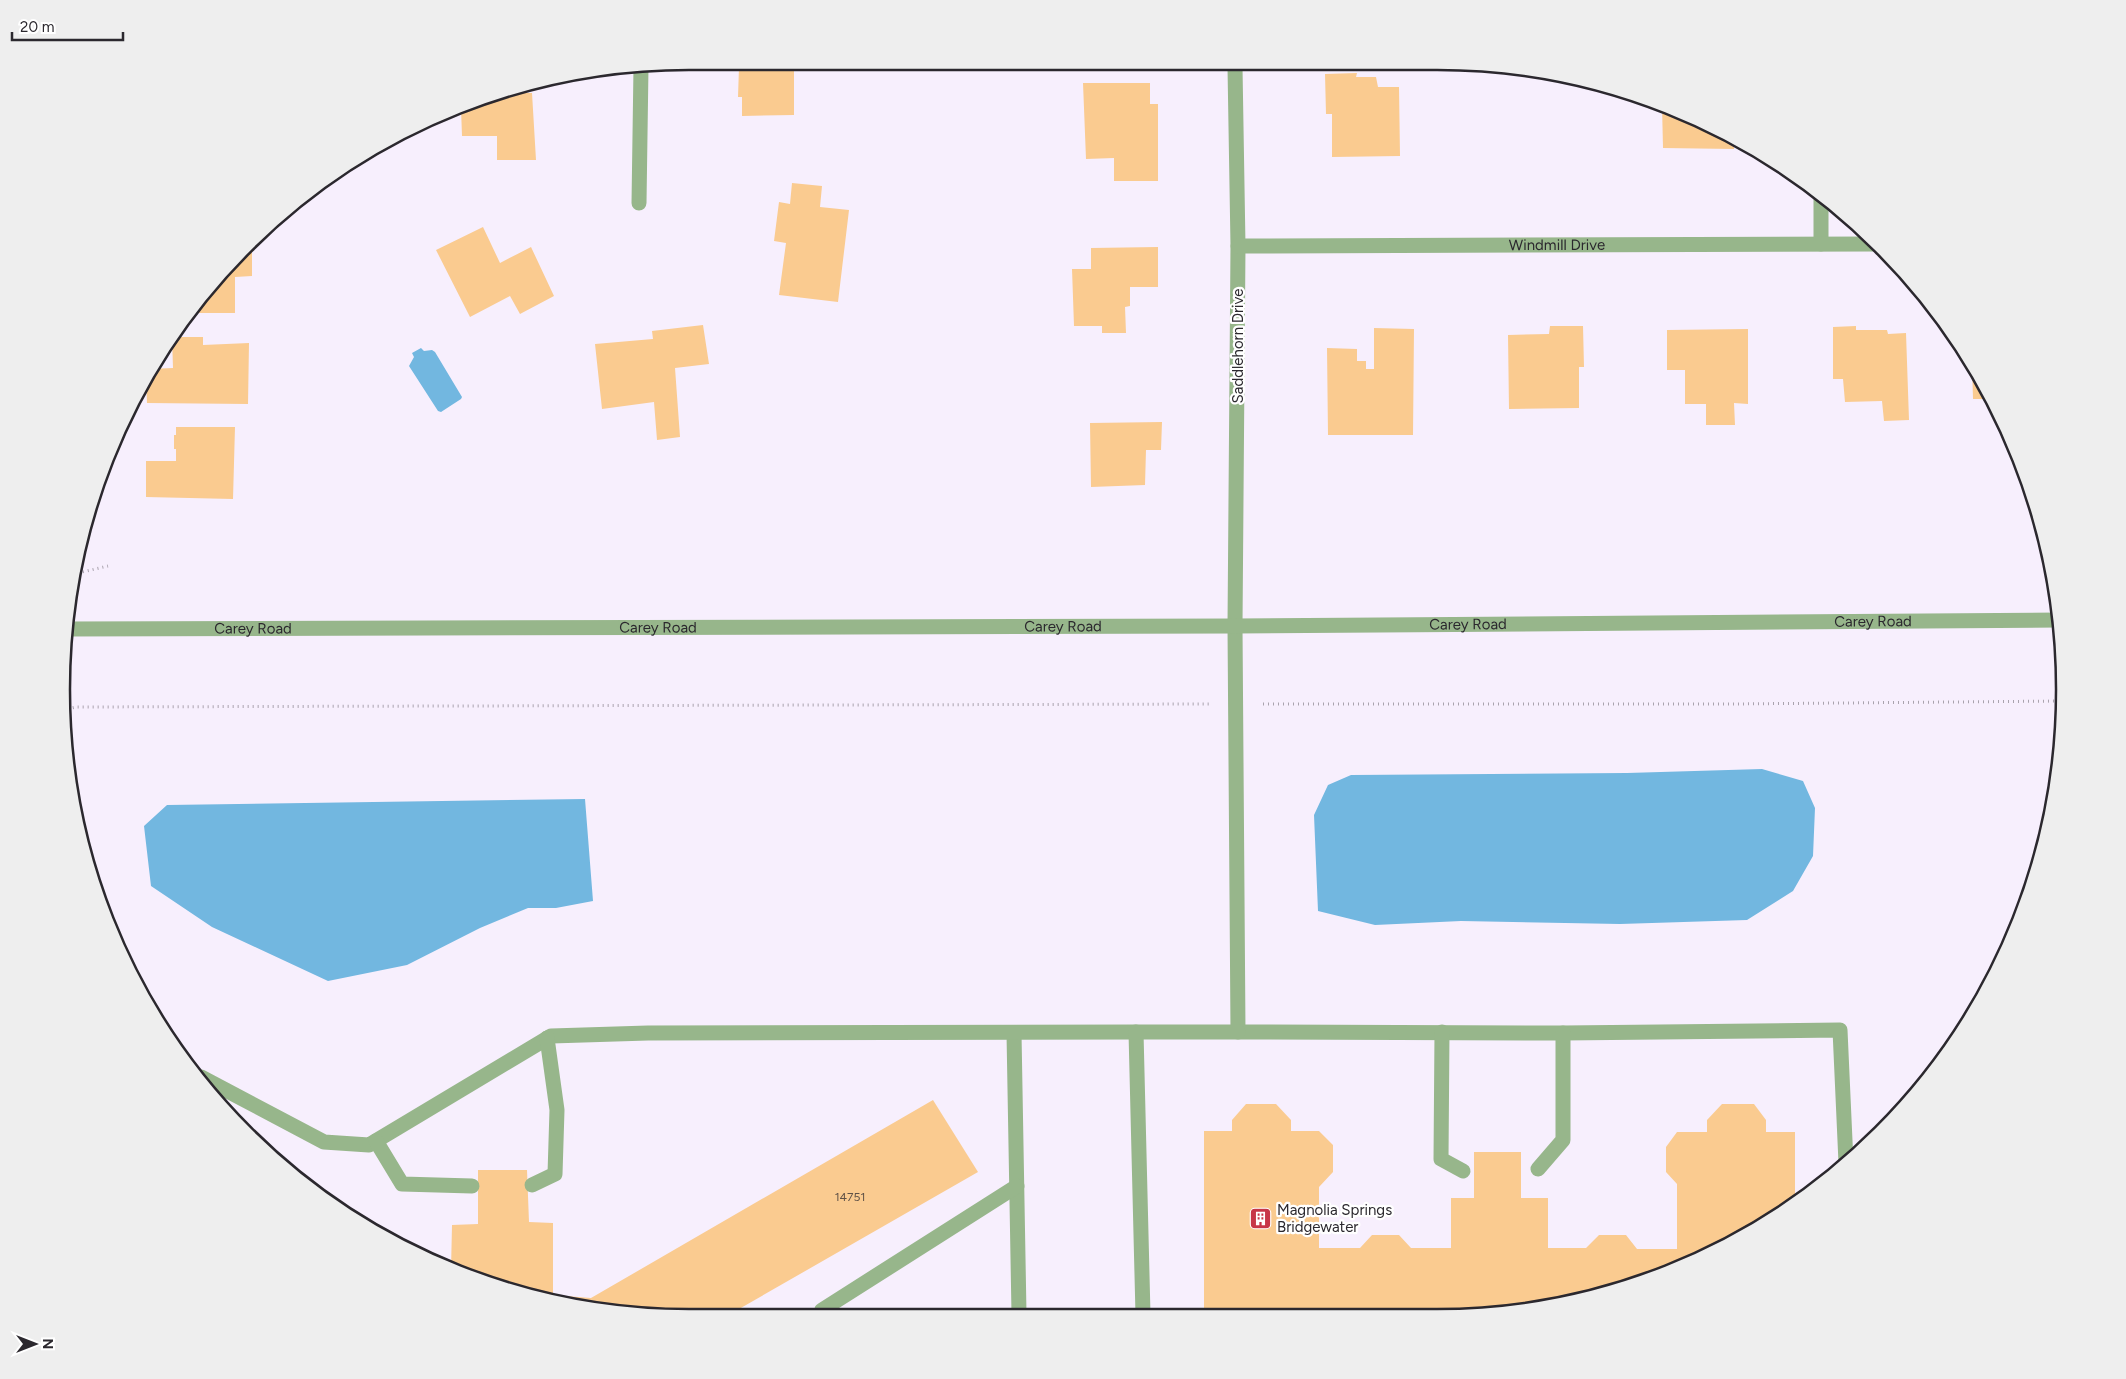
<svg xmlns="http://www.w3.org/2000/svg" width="2126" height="1379" viewBox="0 0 2126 1379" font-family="Figtree,sans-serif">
  <rect width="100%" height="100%" fill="#f7effd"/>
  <!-- water -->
  <g fill="#72b7e0">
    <path d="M421 348 424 351 432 350 435 352 462 397 461 399 441 412 438 411 409 366 414 357 412 353Z"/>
    <path d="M1762 769 1803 781 1815 808 1813 856 1793 891 1747 920 1620 924 1461 921 1375 925 1318 911 1314 815 1328 785 1351 775 1627 773Z"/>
    <path d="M585 799 593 901 556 908H528L480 928 407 965 328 981 212 927 151 886 144 826 167 805Z"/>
  </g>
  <!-- building -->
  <g fill="#facb90">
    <path d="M739 67H794V115L742 116V97H738Z"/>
    <path d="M1357 73 1356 77H1376L1378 87H1399L1400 156 1332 157V114H1326L1325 74Z"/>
    <path d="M1083 83H1150V104H1158V181H1114V158L1086 159Z"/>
    <path d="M525 86V93H532L536 160H497V136H462L461 108 488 95Z"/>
    <path d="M1662 105 1677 109 1734 137V149L1663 148Z"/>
    <path d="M792 183 822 186 820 207 849 210 838 302 779 295 786 243 774 241 779 202 790 204Z"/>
    <path d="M483 227 500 263 531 247 554 296 520 314 510 296 470 317 436 250Z"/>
    <path d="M250 244H252V276L235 277V313H187Z"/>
    <path d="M1158 247V287H1130V306L1125 307 1126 333H1102V326H1074L1072 269H1091V248Z"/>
    <path d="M703 325 709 364 675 368 680 437 657 440 654 402 602 409 595 344 653 339 652 331Z"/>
    <path d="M1550 326H1583L1584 367H1579V408L1509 409 1508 335 1549 334Z"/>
    <path d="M1856 326V330H1887L1888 334 1906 333 1909 420 1884 421 1882 401 1845 402 1843 379H1833V327Z"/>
    <path d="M1374 328 1414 329 1413 435H1328L1327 348 1357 349V361H1366V369H1374Z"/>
    <path d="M1748 329V404L1734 403 1735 425H1706V404H1685V370H1667V330Z"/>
    <path d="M172 337H203V345L249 343 248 404 147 403 146 374 150 369 173 368Z"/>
    <path d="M1972 367 1992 399H1973Z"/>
    <path d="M1162 422 1161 450H1146L1145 485 1091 487 1090 423Z"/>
    <path d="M176 427H235L233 499 146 497V461H176V449H174V435H176Z"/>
    <path d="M933 1100 978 1172 732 1313 608 1312 451 1270 452 1225 478 1224V1170H527L529 1222 553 1223V1295L591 1298Z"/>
    <path d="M1246 1104H1276L1291 1120V1131H1319L1333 1145V1172L1319 1187V1248H1360L1372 1235H1399L1411 1248H1451V1198H1474V1152H1521V1198H1548V1248H1586L1599 1235H1626L1637 1249H1677V1184L1666 1172V1147L1677 1132H1707V1120L1722 1104H1754L1766 1120V1132H1795V1203L1715 1253 1599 1296 1477 1316 1204 1315V1131H1232V1120Z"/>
  </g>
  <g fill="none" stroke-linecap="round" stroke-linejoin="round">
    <!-- path -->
    <g stroke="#aaa3ae" stroke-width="3" stroke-dasharray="1 4" stroke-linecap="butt">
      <path d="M78 573 108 566"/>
      <path d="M1263 704H1731L2062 701"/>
      <path d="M63 710 76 707 1209 704"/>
    </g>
    <!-- service -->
    <g stroke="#97b68b" stroke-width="15">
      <path d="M1235 626 1238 1032 1563 1033 1840 1030 1846 1163"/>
      <path d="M1442 1032 1441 1159 1463 1171"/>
      <path d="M1014 1033 1019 1314"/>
      <path d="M201 1077 324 1142 369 1145 551 1036 648 1033 1136 1032"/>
      <path d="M376 1141 402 1184 472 1186"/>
      <path d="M1538 1169 1563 1140V1033"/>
      <path d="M532 1185 555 1174 557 1110 547 1038"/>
      <path d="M823 1313 822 1310 1017 1186"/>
      <path d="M1143 1315 1136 1032H1238"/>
    </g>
    <!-- minor -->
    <g stroke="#97b68b" stroke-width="15">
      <path d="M1235 67 1238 246 1235 626"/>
      <path d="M1821 196V244"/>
      <path d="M639 203 641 67"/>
      <path id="s1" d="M1238 246 1876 244"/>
    </g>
    <!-- tertiary -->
    <path stroke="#97b68b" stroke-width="15" id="s2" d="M67 629 1235 626 2059 620"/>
  </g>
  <!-- icons -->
  <defs>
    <symbol id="building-square" viewBox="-11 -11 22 22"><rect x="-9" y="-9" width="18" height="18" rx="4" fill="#c73648" stroke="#fff"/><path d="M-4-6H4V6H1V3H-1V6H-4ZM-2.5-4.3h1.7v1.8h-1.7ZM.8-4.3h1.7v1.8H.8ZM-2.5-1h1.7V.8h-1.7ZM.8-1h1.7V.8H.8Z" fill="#fff"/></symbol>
  </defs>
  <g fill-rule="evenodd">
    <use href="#building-square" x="1248" y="1206" width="25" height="25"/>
  </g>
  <g text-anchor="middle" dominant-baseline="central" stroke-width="4.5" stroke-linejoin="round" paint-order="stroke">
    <!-- number labels -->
    <g font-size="12" fill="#5f5146">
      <text x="850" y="1197">14751</text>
    </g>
    <!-- street labels -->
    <g font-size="15" fill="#2b282e" stroke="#fff">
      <text stroke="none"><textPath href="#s1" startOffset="319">Windmill Drive</textPath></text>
      <text transform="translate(1238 346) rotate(-90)">Saddlehorn Drive</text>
      <text stroke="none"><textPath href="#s2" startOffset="1806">Carey Road</textPath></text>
      <text stroke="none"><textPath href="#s2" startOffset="1401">Carey Road</textPath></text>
      <text stroke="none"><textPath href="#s2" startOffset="996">Carey Road</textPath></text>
      <text stroke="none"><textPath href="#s2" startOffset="591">Carey Road</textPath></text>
      <text stroke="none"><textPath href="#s2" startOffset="186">Carey Road</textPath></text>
    </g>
    <!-- poi labels -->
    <g font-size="15" fill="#2b282e" stroke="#fff" text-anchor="start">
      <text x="1277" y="1210">Magnolia Springs<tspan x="1277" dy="17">Bridgewater</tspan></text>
    </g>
  </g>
  <!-- crop -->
  <path d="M0 0H2126V1379H0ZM689 70H1437A619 619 0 0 1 2056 689V690A619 619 0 0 1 1437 1309H689A619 619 0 0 1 70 690V689A619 619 0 0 1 689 70Z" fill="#eee" fill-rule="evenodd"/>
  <path fill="none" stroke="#2b282e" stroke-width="2.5" d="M689 70H1437A619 619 0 0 1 2056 689V690A619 619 0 0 1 1437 1309H689A619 619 0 0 1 70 690V689A619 619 0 0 1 689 70Z"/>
  <!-- north arrow -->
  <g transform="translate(35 1344) rotate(90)" stroke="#ffffff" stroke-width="4" paint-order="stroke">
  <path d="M0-4L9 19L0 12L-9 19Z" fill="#2b282e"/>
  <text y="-8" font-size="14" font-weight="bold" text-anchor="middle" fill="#2b282e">N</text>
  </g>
  <!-- scale -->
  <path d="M12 32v8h111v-8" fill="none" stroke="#2b282e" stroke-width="2.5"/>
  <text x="20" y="32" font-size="15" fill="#2b282e" stroke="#ffffff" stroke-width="4" paint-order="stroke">20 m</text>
</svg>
